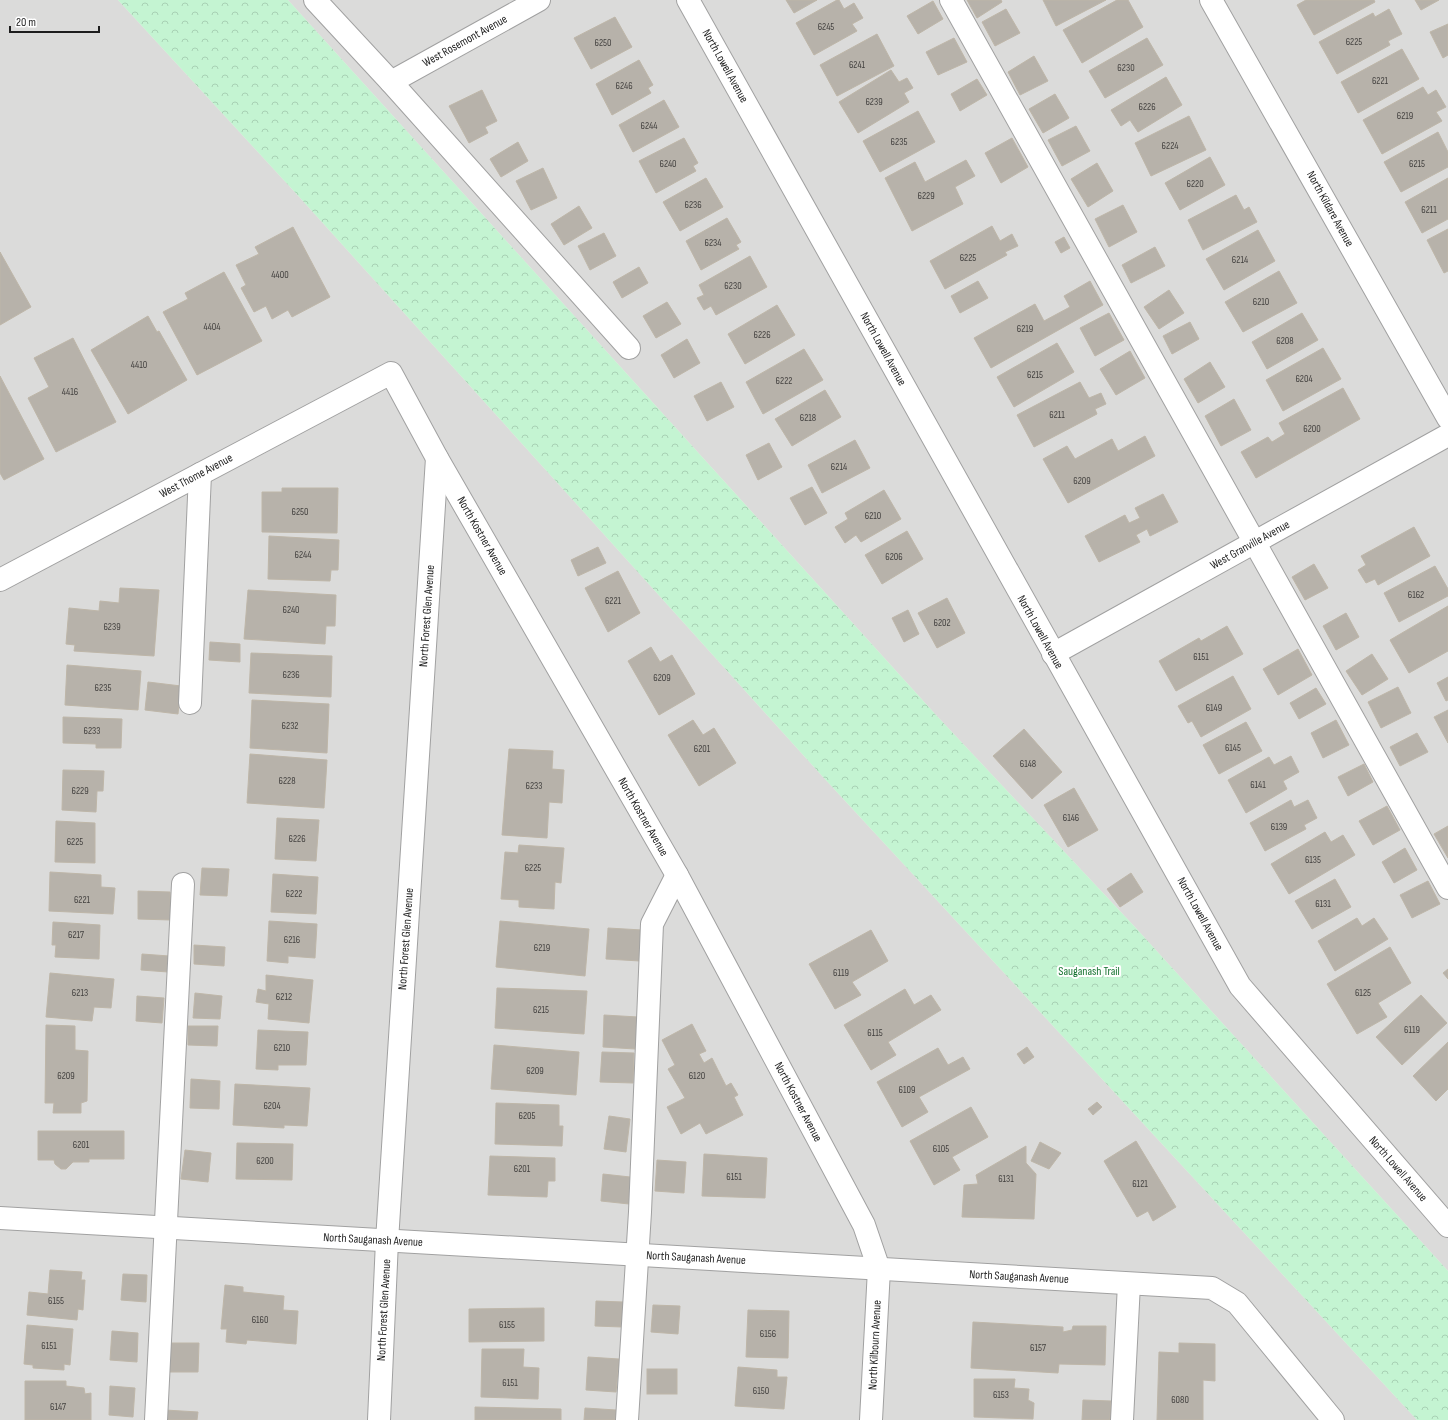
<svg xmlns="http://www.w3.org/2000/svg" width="1448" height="1420" viewBox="0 0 1448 1420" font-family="'Sofia Sans Condensed',sans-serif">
  <defs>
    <pattern id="park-crowns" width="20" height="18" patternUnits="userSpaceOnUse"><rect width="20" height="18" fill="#c4f4d2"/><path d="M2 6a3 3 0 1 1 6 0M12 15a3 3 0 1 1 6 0" fill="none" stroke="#a8d1b4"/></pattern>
  </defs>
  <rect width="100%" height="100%" fill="#eeece4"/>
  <!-- residential -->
  <g fill="#dbdbda">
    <path d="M0 0H118L302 200 823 777 1417 1420H0Z"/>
    <path d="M288 0H1448V1271L1134 926 936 715Z"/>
  </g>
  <!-- park -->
  <path fill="url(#park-crowns)" d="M118 0H288L936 715 1134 926 1448 1271V1420H1417L823 777 302 200Z"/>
  <!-- building -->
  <g fill="#b7b2aa" stroke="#beb6a8">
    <path d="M786 0H817L794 13Z"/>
    <path d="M837 0H839L844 9 854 3 863 18 852 24 857 31 814 55 796 23Z"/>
    <path d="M967 0H1001L1002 2 977 18Z"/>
    <path d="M1043 0H1106L1056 26Z"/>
    <path d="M1117 0H1128L1143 27 1082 63 1063 30Z"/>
    <path d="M1306 0H1374L1375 2 1314 35 1297 5Z"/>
    <path d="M1415 0H1439L1421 10Z"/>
    <path d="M933 1 943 19 918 34 907 16Z"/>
    <path d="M1006 9 1020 33 995 46 982 22Z"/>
    <path d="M1389 9 1402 34 1388 41 1390 45 1337 74 1319 42 1373 13 1375 17Z"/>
    <path d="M615 17 632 47 591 69 574 38Z"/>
    <path d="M1448 24V55L1443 58 1430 32Z"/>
    <path d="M877 34 894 66 837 96 820 65Z"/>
    <path d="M954 38 967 62 938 75 926 52Z"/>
    <path d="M1147 38 1163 65 1105 98 1089 71Z"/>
    <path d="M1402 49 1419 79 1358 113 1341 82Z"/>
    <path d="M1034 56 1048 81 1020 95 1008 72Z"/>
    <path d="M639 60 653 85 648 88 651 93 612 115 596 84Z"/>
    <path d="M891 70 899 82 907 78 913 88 904 93 909 102 858 133 839 102Z"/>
    <path d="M1166 77 1182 105 1138 132 1130 120 1121 126 1111 110Z"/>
    <path d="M977 79 987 95 960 111 951 94Z"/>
    <path d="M1423 87 1428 95 1436 90 1446 107 1436 112 1442 121 1382 154 1363 120Z"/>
    <path d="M482 90 497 121 485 127 488 133 469 143 449 106Z"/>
    <path d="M1055 94 1069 118 1043 133 1029 109Z"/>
    <path d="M664 100 679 127 633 152 619 125Z"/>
    <path d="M918 111 935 142 880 172 863 141Z"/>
    <path d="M1189 116 1206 150 1151 176 1135 143Z"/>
    <path d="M1076 126 1090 151 1062 166 1048 140Z"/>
    <path d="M1438 132 1448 152V167L1401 192 1384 162Z"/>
    <path d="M684 138 698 163 693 166 696 171 656 193 639 161Z"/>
    <path d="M1012 138 1028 167 1001 183 985 153Z"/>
    <path d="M518 142 528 161 501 177 490 159Z"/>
    <path d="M1210 157 1225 185 1180 210 1165 183Z"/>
    <path d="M966 160 975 176 955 187 963 204 912 231 885 178 915 162 925 182Z"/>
    <path d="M1097 163 1113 191 1088 207 1071 179Z"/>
    <path d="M543 168 557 198 531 210 516 181Z"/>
    <path d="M706 178 723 207 680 231 663 202Z"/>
    <path d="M1448 178V219L1422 233 1405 202Z"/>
    <path d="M1236 195 1244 210 1249 207 1257 222 1203 250 1188 220Z"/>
    <path d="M1123 205 1137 232 1109 247 1095 219Z"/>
    <path d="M579 206 592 228 564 245 551 224Z"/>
    <path d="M727 218 741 242 736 245 739 249 701 270 686 241Z"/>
    <path d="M992 226 1000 241 1012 234 1018 246 1005 252 1007 255 945 289 930 261Z"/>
    <path d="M293 227 330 297 292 317 288 310 272 319 266 306 254 312 241 288 246 285 236 265 259 254 255 247Z"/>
    <path d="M1448 229V271L1444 273 1427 240Z"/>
    <path d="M1258 230 1275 261 1224 290 1206 259Z"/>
    <path d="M604 233 616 256 590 270 578 246Z"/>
    <path d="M1064 237 1070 248 1061 253 1055 242Z"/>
    <path d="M1155 247 1165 266 1131 283 1122 265Z"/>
    <path d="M0 252 31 307 0 325Z"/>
    <path d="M750 256 767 287 716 315 711 306 704 310 697 298 704 295 699 285Z"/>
    <path d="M639 267 648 283 622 298 613 282Z"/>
    <path d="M1279 271 1297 303 1243 332 1225 302Z"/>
    <path d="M224 272 262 341 197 375 163 312 188 299 185 293Z"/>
    <path d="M978 281 988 298 960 313 951 296Z"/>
    <path d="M1090 281 1103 305 991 368 974 338 1035 304 1044 321 1070 307 1064 296Z"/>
    <path d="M1169 290 1184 313 1159 329 1144 307Z"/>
    <path d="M667 302 681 324 656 338 643 316Z"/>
    <path d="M777 305 795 335 745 364 728 334Z"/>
    <path d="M1109 313 1124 340 1095 356 1080 328Z"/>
    <path d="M1302 313 1318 340 1267 369 1252 342Z"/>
    <path d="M148 316 157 332 159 331 187 380 128 414 91 350Z"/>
    <path d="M1190 322 1199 339 1172 354 1163 336Z"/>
    <path d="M73 338 116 422 56 452 28 398 49 387 34 358Z"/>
    <path d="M687 339 700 363 674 378 661 355Z"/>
    <path d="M1057 343 1074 372 1014 407 997 377Z"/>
    <path d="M1323 348 1341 379 1283 411 1266 380Z"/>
    <path d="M804 349 823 380 763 414 746 382Z"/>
    <path d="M1130 351 1145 378 1116 395 1100 369Z"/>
    <path d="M1210 362 1225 387 1198 403 1184 379Z"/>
    <path d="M0 376 44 459 4 480 0 473Z"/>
    <path d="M721 382 734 407 707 421 694 396Z"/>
    <path d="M1080 382 1089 398 1101 393 1106 404 1095 409 1097 414 1034 447 1017 415Z"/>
    <path d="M1343 388 1360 419 1256 478 1241 452 1268 437 1272 442 1285 434 1279 423Z"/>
    <path d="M825 390 841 417 792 446 775 419Z"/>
    <path d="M1234 399 1251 430 1221 446 1205 416Z"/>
    <path d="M1145 436 1155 456 1068 503 1043 459 1067 446 1075 459 1112 439 1118 451Z"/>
    <path d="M855 440 870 468 822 493 808 465Z"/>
    <path d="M769 443 782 467 758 480 746 455Z"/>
    <path d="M812 487 827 513 805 525 790 498Z"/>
    <path d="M282 488H338L337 533 262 532V492H282Z"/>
    <path d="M884 490 901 519 861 542 856 535 845 543 835 527 848 519 845 513Z"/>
    <path d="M1163 494 1178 522 1150 536 1147 529 1136 535 1140 542 1099 562 1085 536 1125 515 1129 523 1140 518 1135 508Z"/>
    <path d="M1414 527 1430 556 1378 585 1375 579 1366 583 1358 570 1366 565 1361 556Z"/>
    <path d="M907 531 923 559 882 584 865 555Z"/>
    <path d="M269 536 339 540 338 570H331L330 581 268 579Z"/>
    <path d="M598 547 606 563 578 576 571 560Z"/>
    <path d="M1314 564 1328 588 1305 600 1292 577Z"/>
    <path d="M1435 566 1448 589V596L1399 622 1384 593Z"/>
    <path d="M618 571 640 613 608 632 585 588Z"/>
    <path d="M120 588 159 590 154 656 74 651 75 645 66 644 69 608 99 611 100 601 119 603Z"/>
    <path d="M248 590 336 595 335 626H326L325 644 244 639Z"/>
    <path d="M947 598 965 633 937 648 918 613Z"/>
    <path d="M1448 606V651L1409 673 1390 640Z"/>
    <path d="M908 610 919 634 904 642 892 618Z"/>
    <path d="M1346 613 1359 637 1336 650 1323 626Z"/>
    <path d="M1227 626 1243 654 1176 691 1159 661 1199 638 1201 641Z"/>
    <path d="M210 642 240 644V662L209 660Z"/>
    <path d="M651 647 660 662 672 655 695 694 659 715 628 661Z"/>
    <path d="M1298 649 1312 675 1278 695 1263 669Z"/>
    <path d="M251 653 332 656 331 697 249 693Z"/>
    <path d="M1372 654 1388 679 1362 695 1346 671Z"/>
    <path d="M67 665 141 671 138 710 65 705Z"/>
    <path d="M1233 676 1251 709 1201 737 1192 721 1188 723 1178 706Z"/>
    <path d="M1448 677V700L1446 701 1437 683Z"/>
    <path d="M148 682 181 686 178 714 145 710Z"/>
    <path d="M1398 687 1411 713 1381 728 1368 702Z"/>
    <path d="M1316 688 1326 704 1299 719 1290 703Z"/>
    <path d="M252 700 329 704 327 753 250 748Z"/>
    <path d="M1448 710V743L1434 717Z"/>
    <path d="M63 717 122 719 121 748H96V744L63 743Z"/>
    <path d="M693 720 703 735 714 728 736 763 699 786 668 735Z"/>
    <path d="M1336 720 1349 745 1323 758 1311 733Z"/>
    <path d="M1246 722 1262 751 1219 774 1203 745Z"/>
    <path d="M1024 729 1062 772 1032 799 993 756Z"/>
    <path d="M1417 733 1428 752 1400 766 1390 747Z"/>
    <path d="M509 749 553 751 552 769 564 770 562 803 549 802 547 838 502 835Z"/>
    <path d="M250 754 327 760 324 808 247 803Z"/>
    <path d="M1291 756 1299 772 1283 781 1287 789 1246 813 1228 780 1269 757 1274 765Z"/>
    <path d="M1364 764 1373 782 1348 796 1338 777Z"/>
    <path d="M63 770 104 771 103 791H97L96 812 62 810Z"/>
    <path d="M1074 788 1098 830 1068 847 1044 805Z"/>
    <path d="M1291 800 1294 807 1308 800 1317 818 1304 825 1306 829 1265 851 1250 823Z"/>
    <path d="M1387 806 1400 830 1373 845 1359 821Z"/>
    <path d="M277 818 319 820 316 861 275 859Z"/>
    <path d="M56 821 95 823V863L55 862Z"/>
    <path d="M1448 826V858L1434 834Z"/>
    <path d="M1325 832 1331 842 1343 835 1355 855 1289 894 1271 864Z"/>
    <path d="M519 845 564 848 561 883 555 882 554 909 519 907V900L501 899 505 852 518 853Z"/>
    <path d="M1405 848 1417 870 1394 883 1382 862Z"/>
    <path d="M202 868 229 869 227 896 200 895Z"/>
    <path d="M50 872 101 875V887L115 888 113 914 49 911Z"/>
    <path d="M1131 873 1143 892 1120 907 1107 889Z"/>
    <path d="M273 874 318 877 316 914 271 912Z"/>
    <path d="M1335 879 1351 907 1312 929 1295 901Z"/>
    <path d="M1428 881 1440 904 1412 918 1400 895Z"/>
    <path d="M138 891 170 892 171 920 138 919Z"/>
    <path d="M1357 918 1362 926 1374 918 1388 939 1335 971 1318 941Z"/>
    <path d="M269 921 317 924 315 958 288 956V963L267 961Z"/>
    <path d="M500 921 589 929 585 976 496 967Z"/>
    <path d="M53 922 100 925 99 959 55 957 56 945H52Z"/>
    <path d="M608 928 642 930 640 961 606 959Z"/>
    <path d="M871 930 888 961 852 982 861 995 835 1009 809 964Z"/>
    <path d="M194 945 225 947 224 966 194 964Z"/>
    <path d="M1390 947 1411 983 1378 1003 1387 1017 1357 1034 1327 984Z"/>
    <path d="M142 954 169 956 168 972 141 970Z"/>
    <path d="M1448 969V979L1443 973Z"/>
    <path d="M50 973 114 979 111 1008 94 1007 92 1021 46 1017Z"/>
    <path d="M266 975 313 980 309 1023 268 1019 269 1004 256 1002 258 989 266 991Z"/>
    <path d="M497 988 587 991 584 1034 495 1028Z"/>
    <path d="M905 989 914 1005 931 995 941 1010 888 1042 896 1055 871 1070 844 1025Z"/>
    <path d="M195 993 222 996 220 1019 193 1018Z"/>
    <path d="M1421 995 1447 1023 1402 1065 1376 1037Z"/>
    <path d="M137 996 164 998 162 1023 136 1021Z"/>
    <path d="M604 1015 638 1017 635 1049 603 1047Z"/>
    <path d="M692 1024 706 1051 699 1054 704 1063 712 1058 726 1086 731 1083 738 1095 734 1097 743 1115 706 1134 700 1123 681 1134 667 1107 685 1098 668 1069 675 1065 662 1040Z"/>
    <path d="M46 1025 75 1026V1050L88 1051 87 1101 81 1103V1113H53L54 1103H45Z"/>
    <path d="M188 1026H218L217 1046 188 1045Z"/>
    <path d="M258 1030 308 1032 306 1065H278V1070L256 1069Z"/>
    <path d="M1448 1042V1089L1436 1101 1413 1076Z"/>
    <path d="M494 1045 579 1052 576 1095 491 1089Z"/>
    <path d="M1027 1047 1034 1057 1024 1064 1017 1054Z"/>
    <path d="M938 1048 948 1065 963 1057 970 1069 919 1097 928 1112 902 1127 877 1082Z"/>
    <path d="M602 1052 634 1053 633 1083 600 1082Z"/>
    <path d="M191 1079 220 1081 219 1109 190 1108Z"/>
    <path d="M235 1084 310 1088 307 1126 284 1125V1128L233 1125Z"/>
    <path d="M1097 1102 1102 1107 1093 1115 1088 1109Z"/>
    <path d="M496 1103 559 1105V1126H563L562 1146 495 1144Z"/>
    <path d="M971 1107 988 1137 952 1157 960 1170 934 1185 910 1141Z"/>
    <path d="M609 1116 630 1119 626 1152 604 1149Z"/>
    <path d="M38 1131H124V1159H89V1162H73L66 1169H61L55 1164 54 1160H38Z"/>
    <path d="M1136 1141 1176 1207 1153 1221 1148 1211 1137 1217 1104 1161Z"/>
    <path d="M1040 1142 1061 1153 1049 1169 1031 1161Z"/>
    <path d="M237 1143 293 1144 292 1180 236 1179Z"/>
    <path d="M1026 1146V1163L1036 1174 1034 1219 962 1217 964 1185 978 1184 976 1175Z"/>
    <path d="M185 1150 211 1153 208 1182 181 1179Z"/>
    <path d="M704 1154 767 1158 765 1198 702 1196Z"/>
    <path d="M490 1156 555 1158V1181H548L547 1197 488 1195Z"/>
    <path d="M657 1160 686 1162 684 1193 655 1191Z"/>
    <path d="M603 1174 630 1177 629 1204 601 1201Z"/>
    <path d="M50 1270 82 1272 81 1280H85L83 1310 78 1309 77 1320 27 1315 29 1292 48 1294Z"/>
    <path d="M123 1274 147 1275 146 1302 121 1300Z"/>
    <path d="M225 1285 243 1287V1292L284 1296 283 1310 298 1311 296 1344 247 1340 246 1344 226 1342 227 1329H221Z"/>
    <path d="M596 1301 623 1302 622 1327 595 1326Z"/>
    <path d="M653 1305 680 1306 678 1334 651 1332Z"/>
    <path d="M544 1308V1341L469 1342V1309Z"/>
    <path d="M748 1310 789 1311 788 1358 746 1357Z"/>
    <path d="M973 1322 1063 1327V1332L1072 1330 1073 1326H1106L1105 1365 1059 1364 1058 1373 971 1368Z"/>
    <path d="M27 1325 73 1329 70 1365 64 1364V1370L33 1368V1365L24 1364Z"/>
    <path d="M112 1331 138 1333 137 1362 110 1360Z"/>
    <path d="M171 1343H199L198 1372H170Z"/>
    <path d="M1179 1343 1215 1344V1381L1203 1380V1420H1157L1159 1352 1179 1353Z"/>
    <path d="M482 1349H524L523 1367 539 1368 538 1399 481 1397Z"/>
    <path d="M588 1357 619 1359 616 1392 586 1390Z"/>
    <path d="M738 1367 777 1370V1377H787L784 1409 735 1406Z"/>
    <rect x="647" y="1369" width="30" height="25"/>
    <path d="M974 1379H1015L1014 1388 1029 1389 1028 1400 1034 1403 1033 1419 974 1417Z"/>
    <path d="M25 1381H66V1386L84 1388 85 1394 91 1393V1420H25Z"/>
    <path d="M110 1386 135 1388 133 1417 109 1415Z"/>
    <path d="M1083 1400 1111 1401 1110 1420H1082Z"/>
    <path d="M475 1407 561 1409V1420H475Z"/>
    <path d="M585 1408 616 1410 615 1420H584Z"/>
    <path d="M165 1410 198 1412 197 1420H164Z"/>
  </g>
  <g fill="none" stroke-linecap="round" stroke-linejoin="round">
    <defs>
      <g id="minor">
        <path d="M315 0 391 82 629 348"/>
        <path d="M688 0 1240 986 1448 1226"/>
        <path d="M951 0 1448 888"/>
        <path d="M1211 0 1448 418"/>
        <path d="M391 82 539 0"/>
        <path d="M0 580 391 373 437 458 677 875 864 1225 879 1269 871 1420"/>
        <path d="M1053 654 1448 435"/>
        <path d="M190 703 200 474"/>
        <path d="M0 1218 1212 1288 1237 1303 1333 1420"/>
        <path d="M156 1420 183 884"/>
        <path d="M379 1420 387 1241 437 458"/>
        <path d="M627 1420 640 1212 652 924 677 875"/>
        <path d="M1122 1420 1129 1284"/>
      </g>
    </defs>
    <!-- minor casing -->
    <use href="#minor" stroke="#a1a1a1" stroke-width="24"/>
    <!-- minor -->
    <use href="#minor" stroke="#fff" stroke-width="22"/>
  </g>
  <g text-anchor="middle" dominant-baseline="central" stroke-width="4" stroke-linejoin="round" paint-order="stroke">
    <!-- number labels -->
    <g font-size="10" fill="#444240">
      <text x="826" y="27">6245</text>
      <text x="1354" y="42">6225</text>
      <text x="603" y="43">6250</text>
      <text x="857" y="65">6241</text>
      <text x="1126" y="68">6230</text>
      <text x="1380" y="81">6221</text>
      <text x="624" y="86">6246</text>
      <text x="874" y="102">6239</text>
      <text x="1147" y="107">6226</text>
      <text x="1405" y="116">6219</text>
      <text x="649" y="126">6244</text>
      <text x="899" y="142">6235</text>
      <text x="1170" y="146">6224</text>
      <text x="668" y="164">6240</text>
      <text x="1417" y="164">6215</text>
      <text x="1195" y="184">6220</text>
      <text x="926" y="196">6229</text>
      <text x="693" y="205">6236</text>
      <text x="1429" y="210">6211</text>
      <text x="713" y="243">6234</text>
      <text x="968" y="258">6225</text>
      <text x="1240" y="260">6214</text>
      <text x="280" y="275">4400</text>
      <text x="733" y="286">6230</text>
      <text x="1261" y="302">6210</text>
      <text x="212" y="327">4404</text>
      <text x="1025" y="329">6219</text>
      <text x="762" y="335">6226</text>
      <text x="1285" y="341">6208</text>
      <text x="139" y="365">4410</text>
      <text x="1035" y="375">6215</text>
      <text x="1304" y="379">6204</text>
      <text x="784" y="381">6222</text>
      <text x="70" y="392">4416</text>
      <text x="1057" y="415">6211</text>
      <text x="808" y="418">6218</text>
      <text x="1312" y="429">6200</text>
      <text x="839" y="467">6214</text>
      <text x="1082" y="481">6209</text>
      <text x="300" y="512">6250</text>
      <text x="873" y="516">6210</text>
      <text x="303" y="555">6244</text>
      <text x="894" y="557">6206</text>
      <text x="1416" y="595">6162</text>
      <text x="613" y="601">6221</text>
      <text x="291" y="610">6240</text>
      <text x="942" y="623">6202</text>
      <text x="112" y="627">6239</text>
      <text x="1201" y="657">6151</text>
      <text x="291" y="675">6236</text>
      <text x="662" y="678">6209</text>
      <text x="103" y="688">6235</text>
      <text x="1214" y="708">6149</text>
      <text x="290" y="726">6232</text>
      <text x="92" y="731">6233</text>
      <text x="1233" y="748">6145</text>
      <text x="702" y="749">6201</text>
      <text x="1028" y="764">6148</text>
      <text x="287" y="781">6228</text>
      <text x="1258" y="785">6141</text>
      <text x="534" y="786">6233</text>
      <text x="80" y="791">6229</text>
      <text x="1071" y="818">6146</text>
      <text x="1279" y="827">6139</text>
      <text x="297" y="839">6226</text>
      <text x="75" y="842">6225</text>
      <text x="1313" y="860">6135</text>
      <text x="533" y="868">6225</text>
      <text x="294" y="894">6222</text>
      <text x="82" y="900">6221</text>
      <text x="1323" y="904">6131</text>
      <text x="76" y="935">6217</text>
      <text x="292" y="940">6216</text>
      <text x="542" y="948">6219</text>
      <text x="841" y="973">6119</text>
      <text x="80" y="993">6213</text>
      <text x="1363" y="993">6125</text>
      <text x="284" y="997">6212</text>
      <text x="541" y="1010">6215</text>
      <text x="1412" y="1030">6119</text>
      <text x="875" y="1033">6115</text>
      <text x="282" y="1048">6210</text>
      <text x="535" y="1071">6209</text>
      <text x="66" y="1076">6209</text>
      <text x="697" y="1076">6120</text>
      <text x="907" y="1090">6109</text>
      <text x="272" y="1106">6204</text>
      <text x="527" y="1116">6205</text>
      <text x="81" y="1145">6201</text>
      <text x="941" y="1149">6105</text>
      <text x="265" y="1161">6200</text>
      <text x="522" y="1169">6201</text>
      <text x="734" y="1177">6151</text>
      <text x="1006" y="1179">6131</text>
      <text x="1140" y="1184">6121</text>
      <text x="56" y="1301">6155</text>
      <text x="260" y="1320">6160</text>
      <text x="507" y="1325">6155</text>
      <text x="768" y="1334">6156</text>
      <text x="49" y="1346">6151</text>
      <text x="1038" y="1348">6157</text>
      <text x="510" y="1383">6151</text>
      <text x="761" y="1391">6150</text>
      <text x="1001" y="1395">6153</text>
      <text x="1180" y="1400">6080</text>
      <text x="58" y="1407">6147</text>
    </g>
    <!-- street labels -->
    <g font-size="12" fill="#1d1d1d" stroke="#fff">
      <text transform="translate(465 41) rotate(-29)">West Rosemont Avenue</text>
      <text transform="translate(725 66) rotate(61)">North Lowell Avenue</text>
      <text transform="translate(1330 209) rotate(61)">North Kildare Avenue</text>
      <text transform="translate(883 349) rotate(61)">North Lowell Avenue</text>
      <text transform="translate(196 476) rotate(-28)">West Thome Avenue</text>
      <text transform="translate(482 536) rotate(60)">North Kostner Avenue</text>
      <text transform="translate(1250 545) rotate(-29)">West Granville Avenue</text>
      <text transform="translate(427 616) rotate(-86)">North Forest Glen Avenue</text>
      <text transform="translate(1040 632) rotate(61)">North Lowell Avenue</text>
      <text transform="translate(643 817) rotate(60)">North Kostner Avenue</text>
      <text transform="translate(1200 914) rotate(61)">North Lowell Avenue</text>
      <text transform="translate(406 939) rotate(-86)">North Forest Glen Avenue</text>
      <text transform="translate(798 1102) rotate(62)">North Kostner Avenue</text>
      <text transform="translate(1398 1169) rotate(49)">North Lowell Avenue</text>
      <text transform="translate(373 1240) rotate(3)">North Sauganash Avenue</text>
      <text transform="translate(696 1258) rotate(3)">North Sauganash Avenue</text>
      <text transform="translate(1019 1277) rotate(3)">North Sauganash Avenue</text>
      <text transform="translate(384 1310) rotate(-87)">North Forest Glen Avenue</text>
      <text transform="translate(875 1345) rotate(-87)">North Kilbourn Avenue</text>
    </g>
    <!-- park labels -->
    <g font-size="12" fill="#15722f" stroke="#fff">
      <text x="1089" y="971">Sauganash Trail</text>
    </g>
  </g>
  <!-- scale -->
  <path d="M10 26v6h89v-6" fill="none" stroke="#1d1d1d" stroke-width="2"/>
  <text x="16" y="26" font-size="12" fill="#1d1d1d" stroke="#ffffff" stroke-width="3" paint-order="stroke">20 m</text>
</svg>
